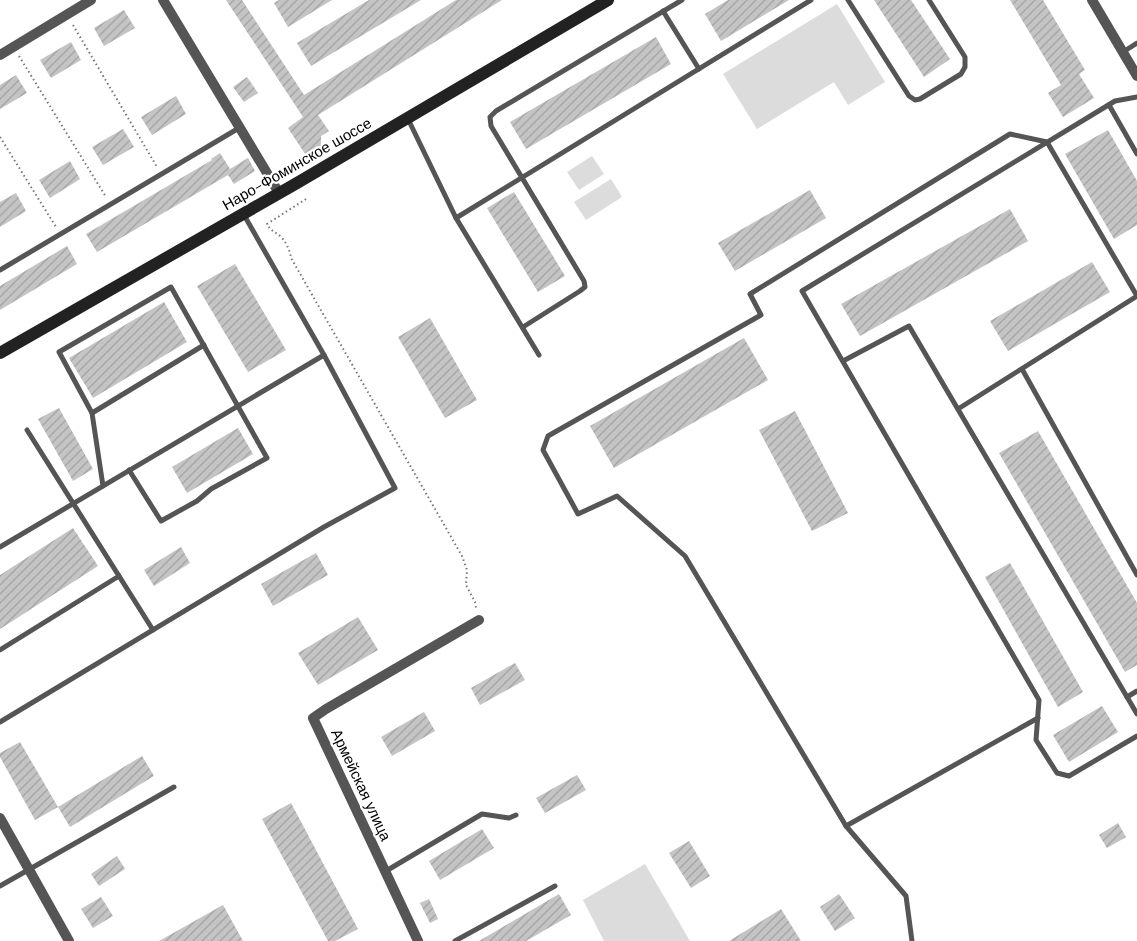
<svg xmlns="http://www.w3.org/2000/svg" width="1137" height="941" viewBox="0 0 1137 941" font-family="'DM Sans',sans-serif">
  <defs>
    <pattern id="building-hatch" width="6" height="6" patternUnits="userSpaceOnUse" patternTransform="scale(1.5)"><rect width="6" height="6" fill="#c4c4c4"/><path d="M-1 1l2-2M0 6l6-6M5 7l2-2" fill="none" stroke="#a7a7a7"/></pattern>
  </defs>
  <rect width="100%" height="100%" fill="#fff"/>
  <!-- green -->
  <g fill="#dcdcdc">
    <path d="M837 4 885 82 848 105 834 82 757 129 723 74Z"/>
    <path d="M592 156 604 174 579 190 567 172Z"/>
    <path d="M611 179 622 197 586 220 574 202Z"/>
    <path d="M645 864 690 941H604L583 900Z"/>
  </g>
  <!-- building -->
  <g fill="url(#building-hatch)">
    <path d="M226 0H242L304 95 456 0H502L318 115 329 131 321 136V144L325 150 309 160 288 128 303 117Z"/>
    <path d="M279 0H332L288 27 274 3Z"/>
    <path d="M369 0H421L311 66 297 43Z"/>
    <path d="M728 0H789L721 41 705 14Z"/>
    <path d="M874 0H911L950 59 924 77Z"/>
    <path d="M1010 0H1043L1085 70 1079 74 1094 98 1063 117 1048 93 1061 85Z"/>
    <path d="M124 10 135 28 104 46 94 28Z"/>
    <path d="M656 37 671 64 526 149 510 122Z"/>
    <path d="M71 42 81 60 51 78 40 60Z"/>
    <path d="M16 75 27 93 0 109V85Z"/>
    <path d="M247 77 258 93 244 102 233 87Z"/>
    <path d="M176 96 186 114 152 135 141 117Z"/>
    <path d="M123 129 134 147 103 165 92 147Z"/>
    <path d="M1108 130 1137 181V225L1114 239 1065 154Z"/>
    <path d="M220 153 230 169 248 158 255 171 234 184 228 175 97 252 86 234 212 160 211 159Z"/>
    <path d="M70 161 80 179 50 198 39 180Z"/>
    <path d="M810 190 826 218 735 271 718 243Z"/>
    <path d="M514 192 565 276 538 292 487 208Z"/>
    <path d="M16 193 26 211 0 227V202Z"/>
    <path d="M1010 209 1028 241 860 336 841 304Z"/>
    <path d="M67 246 77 264 0 310V286Z"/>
    <path d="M1092 262 1110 292 1008 351 990 321Z"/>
    <path d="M235 264 286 350 248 372 197 286Z"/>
    <path d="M164 302 187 342 93 398 69 358Z"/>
    <path d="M430 318 477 400 445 418 398 337Z"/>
    <path d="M744 338 768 380 614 468 590 426Z"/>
    <path d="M59 408 93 469 73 481 38 419Z"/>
    <path d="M795 411 848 513 812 531 759 430Z"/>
    <path d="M238 428 253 454 187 493 172 467Z"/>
    <path d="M1038 431 1137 603V665L1125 672 999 453Z"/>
    <path d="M73 528 98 566 0 629V575Z"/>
    <path d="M181 547 190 563 154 586 144 570Z"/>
    <path d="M316 553 328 575 273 606 261 584Z"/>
    <path d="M1010 563 1083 692 1058 707 985 577Z"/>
    <path d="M358 617 378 650 318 685 298 653Z"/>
    <path d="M515 663 525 680 480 705 471 688Z"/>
    <path d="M1102 706 1118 732 1069 762 1053 735Z"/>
    <path d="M424 712 435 731 392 756 381 737Z"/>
    <path d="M20 742 58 807 35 820 0 757V753Z"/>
    <path d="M142 756 154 776 70 827 58 807Z"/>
    <path d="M577 775 586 790 545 813 536 798Z"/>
    <path d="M291 803 358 929 335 941H328L262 819Z"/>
    <path d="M1118 823 1126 837 1107 848 1099 835Z"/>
    <path d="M482 829 494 848 440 880 429 861Z"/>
    <path d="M689 841 710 876 691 888 669 853Z"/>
    <path d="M117 856 125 869 99 886 91 874Z"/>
    <path d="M559 894 571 915 526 941H479Z"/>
    <path d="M839 894 855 918 835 931 820 907Z"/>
    <path d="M101 897 113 916 93 928 81 909Z"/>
    <path d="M429 899 438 919 430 923 420 903Z"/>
    <path d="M223 905 243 941H159Z"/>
    <path d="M781 909 801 941H729Z"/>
  </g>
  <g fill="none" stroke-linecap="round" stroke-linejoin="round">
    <!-- path -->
    <g stroke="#777" stroke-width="2" stroke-dasharray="1.5 3" stroke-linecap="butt">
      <path d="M73 25 157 167"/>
      <path d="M19 56 106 197"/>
      <path d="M0 137 56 227"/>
      <path d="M306 199 267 224C271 232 277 232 282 238 287 244 290 251 291 258L462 556 467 570 466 585 475 602 476 608"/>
    </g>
    <!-- lane -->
    <g stroke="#555" stroke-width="5">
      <path d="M848 0 909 96 915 100 920 99 961 74 965 67V57L929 0"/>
      <path d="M663 11 699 69"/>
      <path d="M1123 52 1137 43"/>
      <path d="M1137 97 1115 101 802 291 1039 700 1036 740 1057 773 1069 776 1137 736"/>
      <path d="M1109 105 1137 154"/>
      <path d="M408 119 456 218 539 355"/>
      <path d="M456 218 811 0"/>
      <path d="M0 270 239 128"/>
      <path d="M523 327 580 291 585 287 584 281 491 126 490 117 496 111 682 0"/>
      <path d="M843 361 909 326 1137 714"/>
      <path d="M1022 369 1137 575"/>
      <path d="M92 413 204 345"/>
      <path d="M27 430 153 630"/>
      <path d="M103 486 92 413 59 352 171 287 267 458 211 489 197 501 161 521 129 470"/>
      <path d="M0 547 324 355"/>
      <path d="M0 650 119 576"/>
      <path d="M1127 697 1137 691"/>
      <path d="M0 722 324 527 395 488 324 355 244 215"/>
      <path d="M846 826 685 556 617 496 578 514 543 450 548 436 761 315 750 294 1010 134 1047 142 1137 296 958 409"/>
      <path d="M386 871 482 814 509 818 516 815"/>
      <path d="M0 886 174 787"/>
      <path d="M455 941 555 886"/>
      <path d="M912 941 906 896 846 826 1038 718"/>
    </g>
    <!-- street -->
    <g stroke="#555" stroke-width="10">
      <path d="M163 0 279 193"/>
      <path d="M1092 0 1137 76"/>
      <path d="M0 55 91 0"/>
      <path d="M0 818 69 941"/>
      <path d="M418 941 313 718 326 709 479 620"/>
    </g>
    <!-- secondary -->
    <path stroke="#222" stroke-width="12" d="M0 353 297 183 608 0"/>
  </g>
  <g text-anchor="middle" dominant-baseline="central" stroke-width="4.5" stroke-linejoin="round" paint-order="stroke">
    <!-- street labels -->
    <g font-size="15" fill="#000" stroke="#fff">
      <text transform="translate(297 164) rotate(-30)">Наро-Фоминское шоссе</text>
      <text transform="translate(361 785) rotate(65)">Армейская улица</text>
    </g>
  </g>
</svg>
